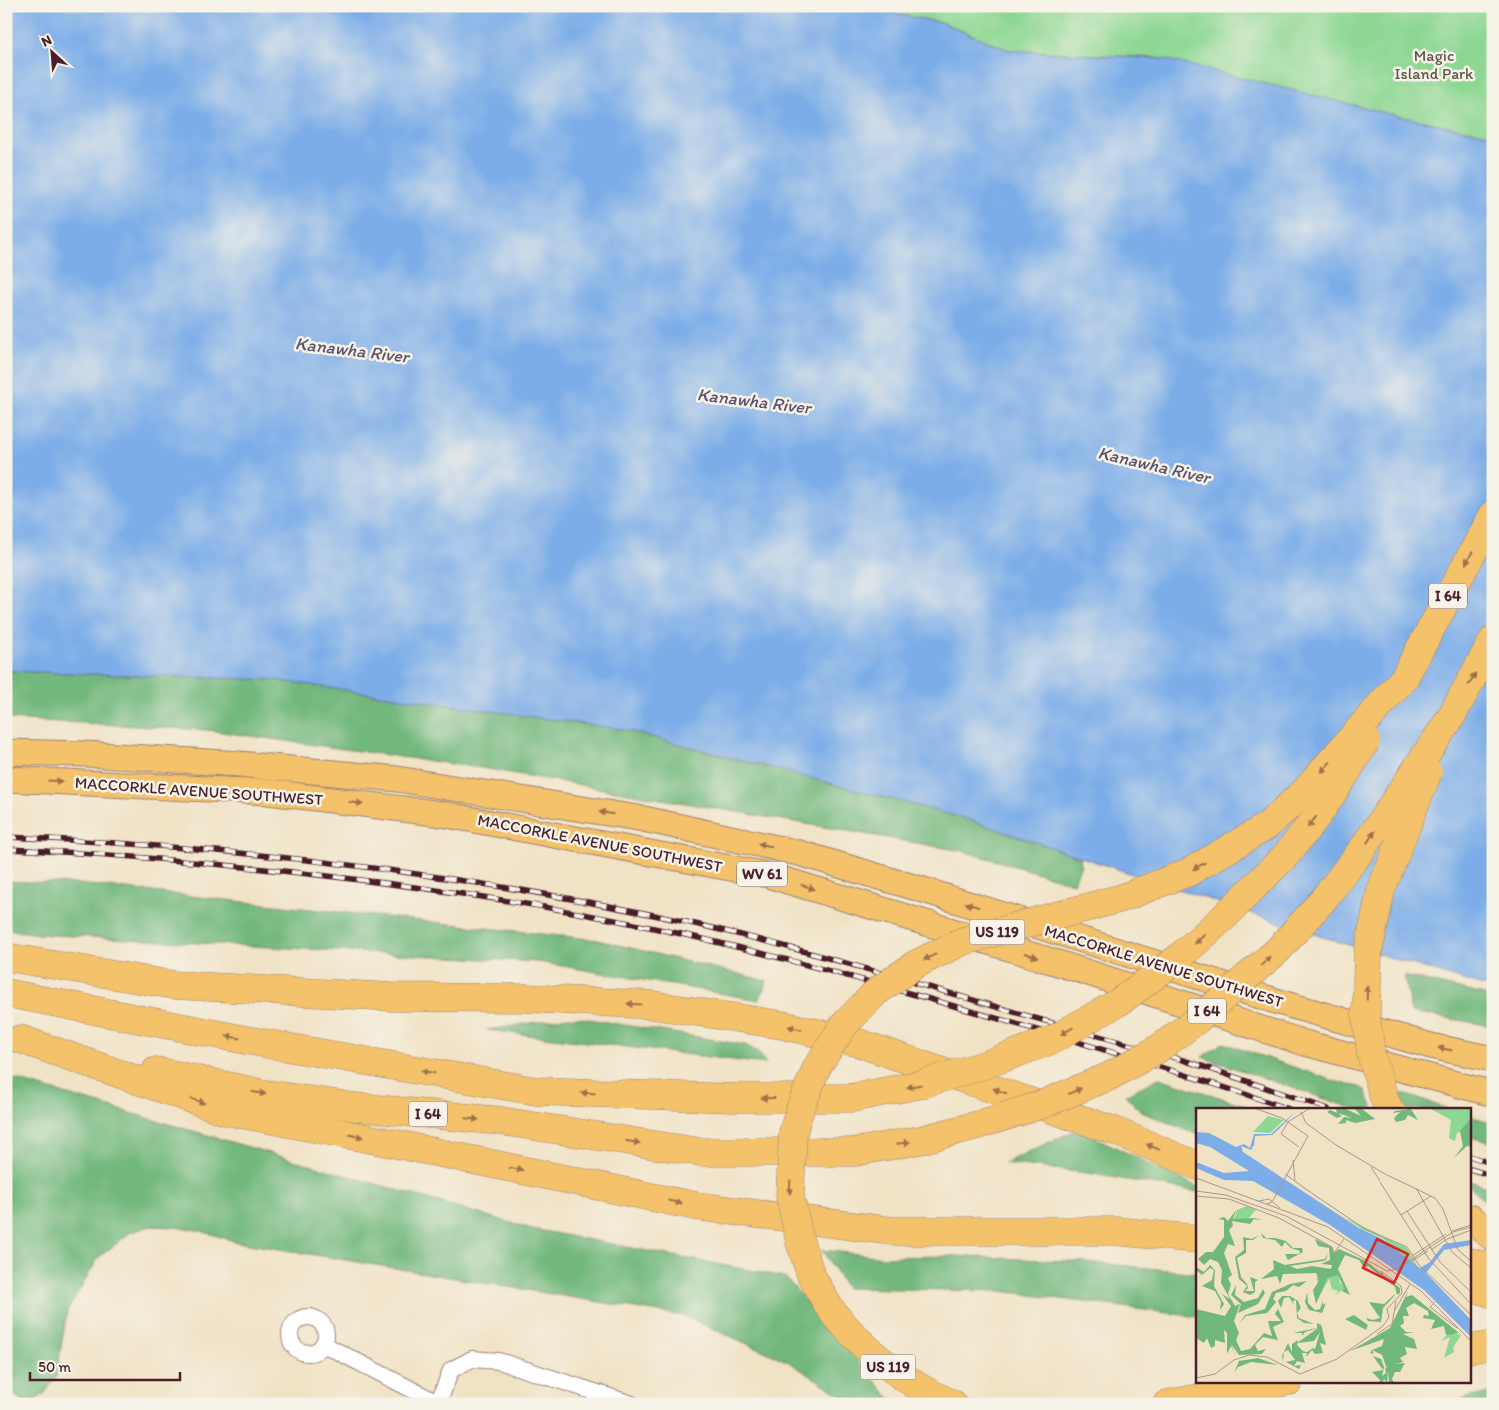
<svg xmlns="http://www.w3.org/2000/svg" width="1499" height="1410" viewBox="0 0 1499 1410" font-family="Itim,sans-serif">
  <rect width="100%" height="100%" fill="#f7f3e8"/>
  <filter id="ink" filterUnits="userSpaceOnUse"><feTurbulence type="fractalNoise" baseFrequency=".02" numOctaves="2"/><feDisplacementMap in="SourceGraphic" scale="10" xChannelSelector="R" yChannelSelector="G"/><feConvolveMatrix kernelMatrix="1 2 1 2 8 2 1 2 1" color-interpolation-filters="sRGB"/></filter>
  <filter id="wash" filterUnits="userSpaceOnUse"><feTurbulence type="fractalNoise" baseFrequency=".0096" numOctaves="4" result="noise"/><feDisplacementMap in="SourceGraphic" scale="20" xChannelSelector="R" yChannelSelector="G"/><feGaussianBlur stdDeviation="1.12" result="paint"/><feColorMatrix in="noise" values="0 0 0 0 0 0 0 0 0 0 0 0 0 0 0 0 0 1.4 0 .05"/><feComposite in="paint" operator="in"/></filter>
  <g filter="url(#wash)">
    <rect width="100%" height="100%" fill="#f0e2c5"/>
    <!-- green -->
    <path fill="#8dd793" stroke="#6c7b5f" d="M851 6H1493V135L1403 117 1157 58 1009 50 943 23Z"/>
    <!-- forest -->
    <g fill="#72b87d" stroke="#5e6c54">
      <path d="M6 671 275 680 625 730 960 817 1080 857 1081 865 1073 883 963 851 488 769 207 730 6 719Z"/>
      <path d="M6 881 79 884 598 940 767 981 759 1000 539 962 37 934 6 929Z"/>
      <path d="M1404 976 1493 997V1026L1411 1012Z"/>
      <path d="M568 1017 582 1018 745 1045 758 1052 766 1064 487 1030Z"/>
      <path d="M1223 1043 1337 1082 1359 1087 1365 1090 1373 1109H1355L1202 1057Z"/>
      <path d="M6 1077 532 1229 785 1277 895 1404H855L789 1362 684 1316 237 1242 198 1230 173 1227 151 1226 131 1232 99 1257 67 1311 56 1377 45 1393 30 1404H27L6 1389Z"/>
      <path d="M1159 1078 1256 1109H1198V1135L1142 1112 1125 1095Z"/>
      <path d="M1398 1092 1448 1109H1407Z"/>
      <path d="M1470 1116 1493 1123V1143L1470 1137Z"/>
      <path d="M1078 1129 1198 1187V1192L1087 1173 1004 1163Z"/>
      <path d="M1470 1181 1493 1189V1209L1470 1186Z"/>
      <path d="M822 1250 884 1257 955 1256 1087 1262 1198 1273V1317L1001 1291 846 1288Z"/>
      <path d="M1493 1392V1404H1443Z"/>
    </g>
    <!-- water -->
    <path fill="#7dade8" stroke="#64668a" d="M6 6H857L943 23 1009 50 1164 59 1403 117 1493 135V989L1323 937 960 817 625 730 275 680 6 671Z"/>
  </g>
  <g filter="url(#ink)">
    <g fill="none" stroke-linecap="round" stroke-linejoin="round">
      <defs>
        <g id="street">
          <circle cx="308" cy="1335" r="18"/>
          <path d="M323 1344 438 1403"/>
          <path d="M438 1404 451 1370 472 1359 499 1361 632 1404"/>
        </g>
        <g id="primary">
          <path d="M6 752 85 754 239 764 397 779 644 819 799 853 930 892 1279 1002 1431 1046 1493 1059"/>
          <path d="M6 779 268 792 442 814 768 875 1061 964 1305 1043 1493 1094"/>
        </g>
        <g id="highway">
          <path d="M1404 678 1493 515"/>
          <path d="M1451 717 1493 640"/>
          <path d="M6 957 174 985 392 997 526 998 653 1005 782 1025 856 1042 1115 1131 1198 1166"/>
          <path d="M6 993 246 1040 536 1091 735 1098H852"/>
          <path d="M20 1039 226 1111 391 1143 695 1206 892 1231H1114L1198 1239"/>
          <path d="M156 1071 260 1093 356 1107 501 1121 700 1152H855"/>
          <path d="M1470 1218 1493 1237"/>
          <path d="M1470 1262 1493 1268"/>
          <path d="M1470 1286 1493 1294"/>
          <path d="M834 1314C868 1353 905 1384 953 1404"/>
          <path d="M1470 1349 1493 1345"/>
          <path d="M1167 1404 1289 1381"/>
        </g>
      </defs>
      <!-- street casing -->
      <use href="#street" stroke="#9d8078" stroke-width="18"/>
      <!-- primary casing -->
      <use href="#primary" stroke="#9d8078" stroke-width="27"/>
      <!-- highway casing -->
      <use href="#highway" stroke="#9d8078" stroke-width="29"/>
      <!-- street -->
      <use href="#street" stroke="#fff" stroke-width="16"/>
      <!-- primary -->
      <use href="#primary" stroke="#f3c26a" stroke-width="25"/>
      <!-- highway -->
      <use href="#highway" stroke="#f3c26a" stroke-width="28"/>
      <defs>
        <g id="rail">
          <path d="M6 837C224 846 441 871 654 915 765 938 874 971 983 1003 1051 1023 1119 1041 1186 1061 1233 1076 1281 1093 1328 1109"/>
          <path d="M6 849C79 852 151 858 224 865 368 879 512 898 654 928 771 953 885 986 999 1019 1096 1047 1193 1076 1289 1109"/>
          <path d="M1470 1156 1493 1164"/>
          <path d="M1470 1169 1493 1176"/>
        </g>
      </defs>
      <!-- rail casing -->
      <use href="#rail" stroke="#4a1f2b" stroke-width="5.5"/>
      <!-- rail -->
      <use href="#rail" stroke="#f7f3e8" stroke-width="4" stroke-dasharray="11" stroke-linecap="butt"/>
      <defs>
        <g id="highway-bridge">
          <path d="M852 1098 922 1084 987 1064 1052 1040 1119 1002 1177 959 1223 918 1286 855 1318 815 1343 778 1366 741"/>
          <path d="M1389 1109 1384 1098 1371 1054 1366 1015 1368 953 1381 890 1428 772"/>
          <path d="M855 1152 920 1140 978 1125 1043 1104 1110 1076 1158 1049 1198 1019 1278 950 1323 900 1363 848 1451 717"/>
          <path d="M834 1314 825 1300 811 1275 800 1242 790 1196 793 1132 801 1106 817 1067 844 1025 876 992 916 964 963 941 1122 898 1189 872 1267 826 1305 791 1404 678"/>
        </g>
      </defs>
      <!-- highway-bridge casing -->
      <use href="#highway-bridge" stroke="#9d8078" stroke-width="29" stroke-linecap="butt"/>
      <!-- highway-bridge -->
      <use href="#highway-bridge" stroke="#f3c26a" stroke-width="28"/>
    </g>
    <!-- one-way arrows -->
    <defs><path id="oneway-solid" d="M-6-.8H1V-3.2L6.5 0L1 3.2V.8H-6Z" transform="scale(1.25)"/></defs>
    <g fill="#9e704a">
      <use href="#oneway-solid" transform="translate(1469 558) rotate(119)"/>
      <use href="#oneway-solid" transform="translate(1472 679) rotate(-61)"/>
      <use href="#oneway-solid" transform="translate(1326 767) rotate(131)"/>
      <use href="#oneway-solid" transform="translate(55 781) rotate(3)"/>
      <use href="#oneway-solid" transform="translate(356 803) rotate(7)"/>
      <use href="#oneway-solid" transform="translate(606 813) rotate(-171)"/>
      <use href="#oneway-solid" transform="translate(1312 822) rotate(128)"/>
      <use href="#oneway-solid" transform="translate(1371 837) rotate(-56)"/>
      <use href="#oneway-solid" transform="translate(765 845) rotate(-168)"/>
      <use href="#oneway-solid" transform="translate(1199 866) rotate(150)"/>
      <use href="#oneway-solid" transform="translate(808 887) rotate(17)"/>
      <use href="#oneway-solid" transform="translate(972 905) rotate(-162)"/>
      <use href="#oneway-solid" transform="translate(1200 939) rotate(138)"/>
      <use href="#oneway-solid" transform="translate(1031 955) rotate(17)"/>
      <use href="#oneway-solid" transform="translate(930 957) rotate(154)"/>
      <use href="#oneway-solid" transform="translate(1266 961) rotate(-41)"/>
      <use href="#oneway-solid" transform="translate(1367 993) rotate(-88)"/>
      <use href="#oneway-solid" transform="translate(634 1004) rotate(-177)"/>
      <use href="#oneway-solid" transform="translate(795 1028) rotate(-167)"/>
      <use href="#oneway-solid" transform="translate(1067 1031) rotate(150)"/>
      <use href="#oneway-solid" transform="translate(233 1037) rotate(-169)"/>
      <use href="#oneway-solid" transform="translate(1445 1049) rotate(-169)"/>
      <use href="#oneway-solid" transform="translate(428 1072) rotate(-170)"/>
      <use href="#oneway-solid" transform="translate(914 1086) rotate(169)"/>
      <use href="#oneway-solid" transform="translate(1000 1091) rotate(-161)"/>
      <use href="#oneway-solid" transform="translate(1075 1091) rotate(-23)"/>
      <use href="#oneway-solid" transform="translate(259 1093) rotate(10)"/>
      <use href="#oneway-solid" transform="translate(588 1093) rotate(-178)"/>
      <use href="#oneway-solid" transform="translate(768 1098) rotate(180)"/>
      <use href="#oneway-solid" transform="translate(198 1101) rotate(19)"/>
      <use href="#oneway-solid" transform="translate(472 1119) rotate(6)"/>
      <use href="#oneway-solid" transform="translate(356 1136) rotate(11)"/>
      <use href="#oneway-solid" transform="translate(633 1142) rotate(9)"/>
      <use href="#oneway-solid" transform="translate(903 1143) rotate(-10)"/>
      <use href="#oneway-solid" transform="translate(1153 1147) rotate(-157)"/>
      <use href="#oneway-solid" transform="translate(516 1169) rotate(12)"/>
      <use href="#oneway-solid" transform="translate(790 1187) rotate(92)"/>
      <use href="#oneway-solid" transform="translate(675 1202) rotate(12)"/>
    </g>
  </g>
  <g text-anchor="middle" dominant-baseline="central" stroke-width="5" stroke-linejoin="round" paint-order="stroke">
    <!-- shield labels -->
    <g fill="#f7f3e8" stroke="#7e5f64" stroke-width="1">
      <rect x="1429" y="583.5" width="38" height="25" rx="4"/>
      <rect x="737" y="861.5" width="50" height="25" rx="4"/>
      <rect x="969.5" y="919.5" width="55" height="25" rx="4"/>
      <rect x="1188" y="998.5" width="38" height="25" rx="4"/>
      <rect x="409" y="1101.5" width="38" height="25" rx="4"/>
      <rect x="860.5" y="1354.5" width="55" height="25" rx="4"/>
    </g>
    <g font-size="15" font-weight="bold" fill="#4a1f2b">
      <text x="1448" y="596">I 64</text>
      <text x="762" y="874">WV 61</text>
      <text x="997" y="932">US 119</text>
      <text x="1207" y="1011">I 64</text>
      <text x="428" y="1114">I 64</text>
      <text x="888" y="1367">US 119</text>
    </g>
    <!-- park labels -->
    <g font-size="16" fill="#5e564a" stroke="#f7f3e8">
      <text x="1434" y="55">Magic<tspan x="1434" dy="18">Island Park</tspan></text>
    </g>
    <!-- street labels -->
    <g font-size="16" fill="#4a1f2b" stroke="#f7f3e8">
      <text transform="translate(199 791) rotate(4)">MACCORKLE AVENUE SOUTHWEST</text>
      <text transform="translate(600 843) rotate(11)">MACCORKLE AVENUE SOUTHWEST</text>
      <text transform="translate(1164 966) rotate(17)">MACCORKLE AVENUE SOUTHWEST</text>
    </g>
    <!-- water labels -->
    <g font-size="18" font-style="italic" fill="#5c516d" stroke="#f7f3e8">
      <text transform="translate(352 350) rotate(7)">Kanawha River</text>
      <text transform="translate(754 401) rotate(7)">Kanawha River</text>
      <text transform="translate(1154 465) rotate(13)">Kanawha River</text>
    </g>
  </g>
  <!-- overview -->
  <g transform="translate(1196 1108)">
    <rect width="275" height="275" fill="#f0e2c5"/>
    <path d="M275 0V21L261 25 259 33 253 30 255 12 235 1ZM72 8 88 12 74 25 57 24ZM99 75 150 110 211 140 221 158 186 130 166 121ZM51 98 60 102 51 112 38 111 41 102ZM137 158H141L144 175 150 179 140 187 142 183 136 181 133 171 122 191 121 168 132 164ZM254 224 265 227 257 240 258 244 248 250 254 229 245 233Z" fill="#8dd793"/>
    <path d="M148 0 165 8 158 0H165L179 11 159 15 150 12V15L142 16 148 9 156 10 142 5 146 8 141 10 131 4 134 2 141 5 140 1ZM215 1 222 12 212 7 209 12 200 14 198 10 204 4 197 5 199 3ZM275 10V39L271 38 258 50 267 38 264 23ZM40 102 37 111 59 110 66 112 58 111 54 116 36 113 37 118 33 122 39 138 32 136 28 145 36 167 32 170 35 177 32 186 39 198 44 196 38 213 43 225 40 232 45 243 54 241 68 225 76 228 72 213H85L79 206 82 201 88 214 77 219 82 232 67 229 59 237 62 243 70 241 66 246 43 247 35 236 40 248 35 238 31 246V225L28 222 29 235 19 232V238L15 240 11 230 8 235 0 230V201L29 208 35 198 26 186 34 191 25 175 26 162 22 154 14 151 8 157 2 151 10 144H17L28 129V112L22 111 28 109 32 113ZM65 125 70 130H79L90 133 97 140H106L107 144 92 152 89 146H103L104 143 95 140 89 134 86 139 79 132 67 130ZM63 127 57 132H50V145L41 150 45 169 51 176 52 180 49 183H58L54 169 62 172 59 174V184L54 187 47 184 51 178 43 171 39 149 48 142 47 129 56 131ZM119 131 136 139 138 145 143 141 170 153 204 180V185L201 187 199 179 172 158 168 160 163 152 149 147 142 161 154 187 146 183 148 180 142 167 131 170 120 196 117 182 123 173 120 165 87 166 84 176 81 168 65 171 78 161 77 152 89 157 129 151 132 145 130 152 127 153 94 158 101 161 116 158 135 161 136 157 125 156 134 152 133 140 122 138ZM14 157 19 162 18 178 28 196 24 202 25 194 19 183 6 178 16 172 18 162 14 160 6 167 0 162V159L8 164ZM111 173 103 179 97 177 90 183 80 185 77 191 80 194 71 205 50 208 43 216 49 207 69 201 76 184 94 176ZM40 177 39 187 48 194 62 190 67 181 69 185 62 196 42 205 45 196 35 187ZM212 183 210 189 216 187 263 225 250 227 248 218 235 221 239 212 227 210 228 207 233 208 232 203 218 195 210 200 213 208H207L208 215 204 218 210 224H218L207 226 218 231 221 241 209 239 211 246 204 250 207 254 199 256 209 255 204 264H199L196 271 198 275H193L192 263 191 275 188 271 187 274 182 275 184 272 176 264 187 262 177 248 185 251 188 259 186 268 190 265 189 259 191 261 186 247 176 242 178 246 174 245 176 242 186 238 188 231 154 243 194 220ZM111 184 112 195 119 202 124 201 127 193V197L130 195 126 205 113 202 109 194ZM199 186V187L187 200 185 214 172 213 170 210 177 212 184 210 173 194 188 196ZM86 188H94L102 193 105 200 101 205 103 210 118 216 108 215 101 210 100 192 97 193 98 197 93 189 88 190 85 200 82 193ZM158 207 172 217 170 222 149 211ZM121 215 125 217 126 220 130 237 124 235 127 245 119 246 116 242 110 249 111 245H106L109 255 101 253 98 258 105 257 103 261 90 254 99 252 92 242 88 244 87 253 86 248 92 235 96 244V236L102 232 101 237 107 243 111 244 117 240 119 241 124 224 118 233 101 235 122 220 109 224 106 228V225H97L121 220ZM62 250 82 257 55 254 42 259 38 265 43 253Z" fill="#72b87d"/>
    <path d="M99 4 83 21 76 27 59 28 58 37 55 42 45 38 47 44 163 120 186 131 224 160 234 154 248 136 275 132V137L248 142 230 165 275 212V229L228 182 134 117 57 73 28 72 0 60V54L28 65 53 63 14 39 0 35V24L13 25 40 39 48 36 54 40 58 26H75Z" fill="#7dade8"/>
    <path fill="none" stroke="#ae9487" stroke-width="1" d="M58 0 86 10 112 28 76 94 71 96M105 4 110 15 140 37 189 66 239 90 247 101 262 142 275 153M103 39 85 26 92 14 114 0M97 52 99 72M175 59 184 73M89 66 124 91M0 70 132 119 225 183 275 233M184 74 233 151 275 196M220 80 256 144 275 160M0 83 30 87 90 108 191 163 201 161 257 124 275 119M0 88 33 91 83 110 136 139 138 145M123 90 169 121 211 139 223 157M63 93 73 91 84 100M211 103 244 154 275 184M205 107 235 88M256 123 275 117M235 142 251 131 275 122M138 145 148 131M216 148 250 126M216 153 232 143M222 156 275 207M186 163 187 170 198 174M239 194 234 199 261 220M199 202 214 176M181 226 196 216 200 193M0 270 19 266 38 252 53 247 71 249 104 266 141 251 187 218 193 209 191 201 206 185 205 178 184 163"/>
    <path fill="#d62828" fill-opacity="0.15" stroke="#d62828" stroke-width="2.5" d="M181 131 212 146 198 175 167 160Z"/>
    <rect width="275" height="275" fill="none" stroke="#4a1f2b" stroke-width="2.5"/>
  </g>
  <!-- margin -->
  <rect width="1499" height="1410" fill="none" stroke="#f7f3e8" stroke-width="25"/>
  <!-- north arrow -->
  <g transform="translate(52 52) rotate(334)" stroke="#f7f3e8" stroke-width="4" paint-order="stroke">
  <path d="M0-4L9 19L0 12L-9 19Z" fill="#4a1f2b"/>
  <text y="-8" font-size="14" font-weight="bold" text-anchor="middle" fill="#4a1f2b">N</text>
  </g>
  <!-- scale -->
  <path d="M30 1372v8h150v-8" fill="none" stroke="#4a1f2b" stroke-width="2.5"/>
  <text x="38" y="1372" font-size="15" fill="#4a1f2b" stroke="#f7f3e8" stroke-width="4" paint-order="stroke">50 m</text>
</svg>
